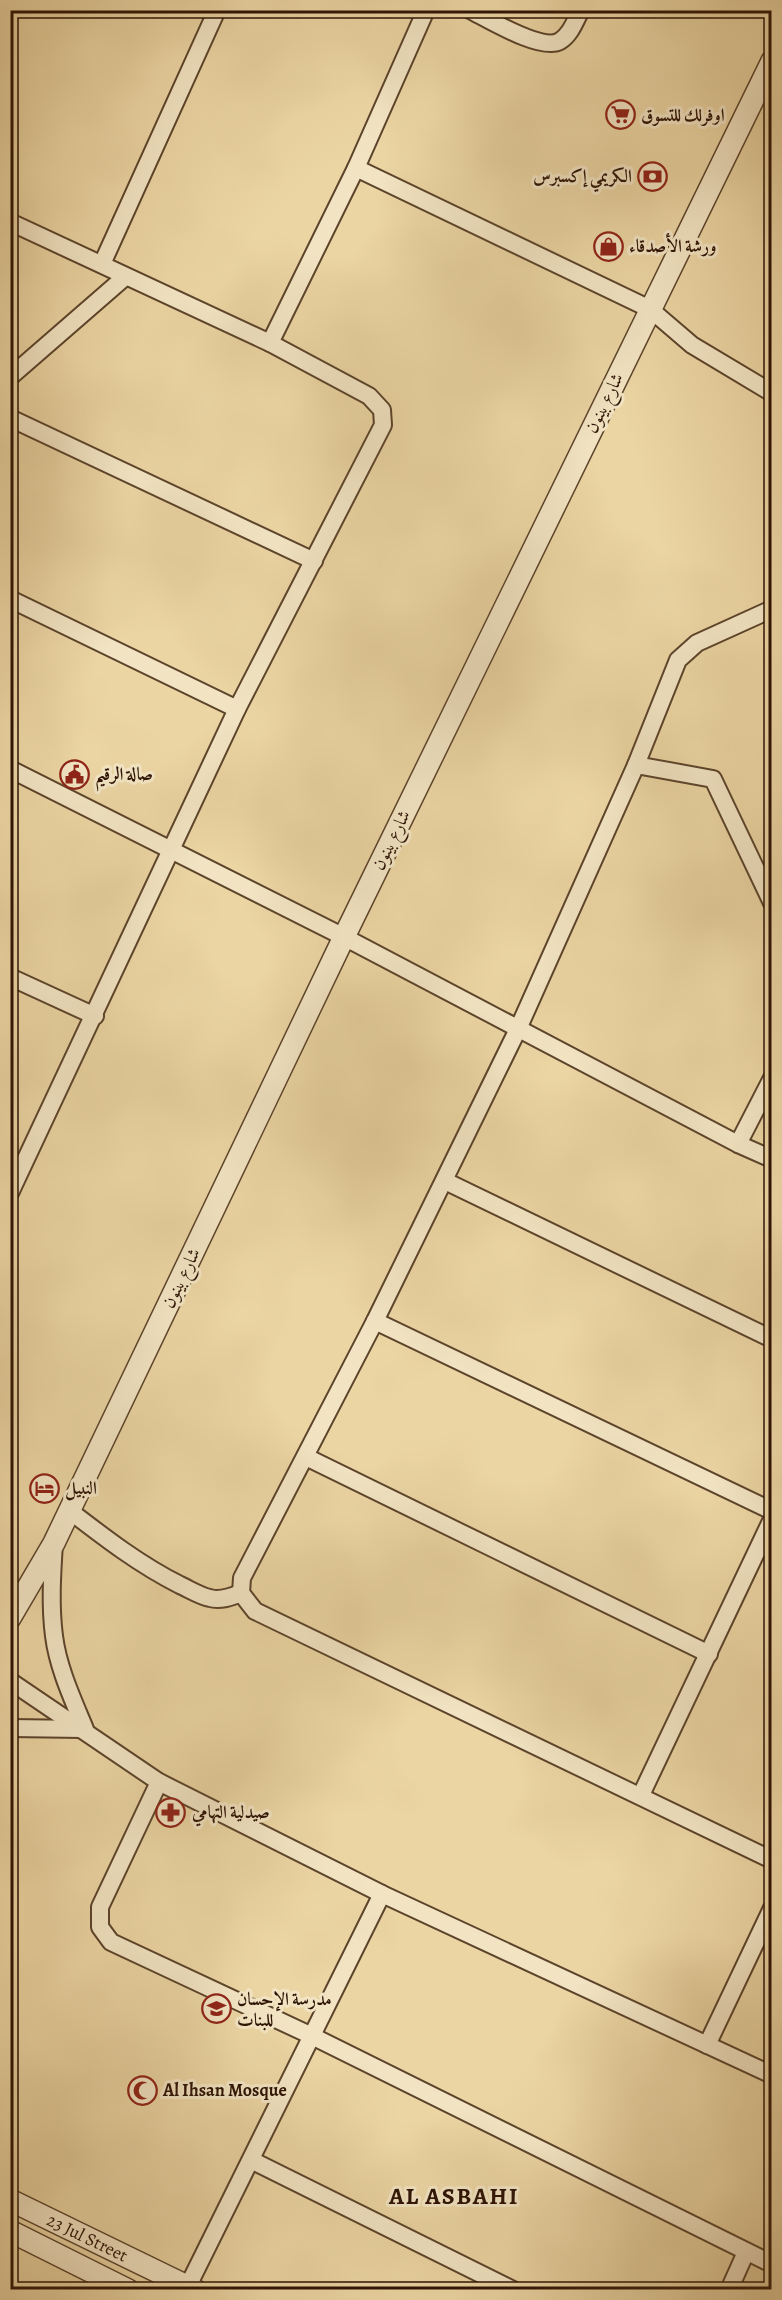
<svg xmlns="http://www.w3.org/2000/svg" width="782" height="2300" viewBox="0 0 782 2300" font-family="Alegreya,Amiri,serif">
  <rect width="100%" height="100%" fill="#ebd5a3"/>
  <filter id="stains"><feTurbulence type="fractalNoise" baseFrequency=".00333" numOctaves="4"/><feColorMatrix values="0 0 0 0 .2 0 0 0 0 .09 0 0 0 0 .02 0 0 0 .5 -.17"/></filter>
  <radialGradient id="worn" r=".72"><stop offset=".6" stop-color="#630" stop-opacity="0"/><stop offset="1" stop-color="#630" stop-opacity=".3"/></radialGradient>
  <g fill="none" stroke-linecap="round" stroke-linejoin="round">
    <defs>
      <g id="minor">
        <path d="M470 10C488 19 542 52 560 41 571 34 575 21 581 10"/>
        <path d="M10 12 11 10"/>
        <path d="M356 168 650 309 692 345 772 393"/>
        <path d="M10 222 270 343 369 396 382 410 383 425 237 709 10 1193"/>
        <path d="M102 264 217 10"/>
        <path d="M270 343 356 168 426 10"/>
        <path d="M10 377 125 277"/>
        <path d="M10 418 314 561"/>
        <path d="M10 599 237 709"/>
        <path d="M772 609 697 643 678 660 636 765 518 1029 375 1321 242 1578 241 1593 255 1611 772 1860"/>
        <path d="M636 765 713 779 772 903"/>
        <path d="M10 769 344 937 738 1144 772 1159"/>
        <path d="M10 977 95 1016"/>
        <path d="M738 1144 772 1078"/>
        <path d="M445 1181 772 1339"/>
        <path d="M375 1321 772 1511"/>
        <path d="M306 1457 709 1654"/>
        <path d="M70 1511C105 1538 140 1565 180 1585 189 1589 200 1596 210 1598 220 1601 231 1597 241 1593"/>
        <path d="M54 1543C52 1575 50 1605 54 1636 58 1668 73 1700 85 1729"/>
        <path d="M10 1681 159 1782 382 1894 772 2075"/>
        <path d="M10 1728 84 1729"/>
        <path d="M159 1782 100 1907V1927L111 1942 312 2036 772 2264"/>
        <path d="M641 1795 772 1519"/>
        <path d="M707 2045 772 1908"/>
        <path d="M251 2160 513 2290"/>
        <path d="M188 2286 382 1894"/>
        <path d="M729 2290 746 2252"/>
      </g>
      <g id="tertiary">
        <path d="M10 1618 54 1543 344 937 772 61"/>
        <path id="s1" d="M10 2200 195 2290"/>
        <path d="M10 2231 128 2290"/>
      </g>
    </defs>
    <!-- minor casing -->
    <use href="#minor" stroke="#5c442c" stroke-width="20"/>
    <!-- tertiary casing -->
    <use href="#tertiary" stroke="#5c442c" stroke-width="24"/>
    <!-- minor -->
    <use href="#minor" stroke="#f2e4c3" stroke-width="16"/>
    <!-- tertiary -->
    <use href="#tertiary" stroke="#f2e4c3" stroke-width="21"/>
  </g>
  <!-- icons -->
  <defs>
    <symbol id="supermarket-ring" viewBox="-11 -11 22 22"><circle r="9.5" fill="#f2e4c3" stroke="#8f2418" stroke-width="1.5"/><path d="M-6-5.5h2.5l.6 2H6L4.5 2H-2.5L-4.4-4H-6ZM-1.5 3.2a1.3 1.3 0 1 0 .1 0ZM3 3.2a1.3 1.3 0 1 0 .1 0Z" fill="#8f2418"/></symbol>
    <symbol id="bank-ring" viewBox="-11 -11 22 22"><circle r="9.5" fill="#f2e4c3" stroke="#8f2418" stroke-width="1.5"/><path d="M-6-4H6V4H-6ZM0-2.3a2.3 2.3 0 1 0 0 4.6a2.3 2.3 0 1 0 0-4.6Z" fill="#8f2418"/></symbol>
    <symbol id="shop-ring" viewBox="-11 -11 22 22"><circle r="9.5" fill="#f2e4c3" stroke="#8f2418" stroke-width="1.5"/><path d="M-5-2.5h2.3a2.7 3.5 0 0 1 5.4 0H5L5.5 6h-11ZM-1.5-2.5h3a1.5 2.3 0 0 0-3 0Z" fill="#8f2418"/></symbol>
    <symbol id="civic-ring" viewBox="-11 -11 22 22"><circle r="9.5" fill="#f2e4c3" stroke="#8f2418" stroke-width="1.5"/><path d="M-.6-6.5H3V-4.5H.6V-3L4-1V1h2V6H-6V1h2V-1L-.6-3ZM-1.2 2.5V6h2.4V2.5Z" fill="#8f2418"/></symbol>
    <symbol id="hotel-ring" viewBox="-11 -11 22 22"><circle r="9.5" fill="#f2e4c3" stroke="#8f2418" stroke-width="1.5"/><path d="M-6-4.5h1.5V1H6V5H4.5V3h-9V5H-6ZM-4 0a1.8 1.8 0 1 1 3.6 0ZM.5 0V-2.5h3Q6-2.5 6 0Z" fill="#8f2418"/></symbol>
    <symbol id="pharmacy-ring" viewBox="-11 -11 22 22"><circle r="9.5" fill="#f2e4c3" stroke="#8f2418" stroke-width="1.5"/><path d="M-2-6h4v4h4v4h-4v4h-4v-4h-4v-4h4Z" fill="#8f2418"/></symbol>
    <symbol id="school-ring" viewBox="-11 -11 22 22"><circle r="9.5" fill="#f2e4c3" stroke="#8f2418" stroke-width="1.5"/><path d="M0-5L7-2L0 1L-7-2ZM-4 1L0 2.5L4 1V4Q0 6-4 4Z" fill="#8f2418"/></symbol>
    <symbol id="mosque-ring" viewBox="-11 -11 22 22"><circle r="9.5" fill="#f2e4c3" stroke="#8f2418" stroke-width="1.5"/><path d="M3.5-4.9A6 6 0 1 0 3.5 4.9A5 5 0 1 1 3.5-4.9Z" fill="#8f2418"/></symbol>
  </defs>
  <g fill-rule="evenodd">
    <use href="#supermarket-ring" x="604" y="98" width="33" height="33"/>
    <use href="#bank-ring" x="636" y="160" width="33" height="33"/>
    <use href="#shop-ring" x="592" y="230" width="33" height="33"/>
    <use href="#civic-ring" x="58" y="758" width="33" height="33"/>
    <use href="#hotel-ring" x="28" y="1472" width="33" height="33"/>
    <use href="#pharmacy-ring" x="154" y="1796" width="33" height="33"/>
    <use href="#school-ring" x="200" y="1992" width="33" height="33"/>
    <use href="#mosque-ring" x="126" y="2074" width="33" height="33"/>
  </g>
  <g text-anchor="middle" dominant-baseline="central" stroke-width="6" stroke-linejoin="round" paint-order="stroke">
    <!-- poi labels -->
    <g font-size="18" font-weight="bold" fill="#2d1305" stroke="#f2e4c3" text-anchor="start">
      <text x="641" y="115">اوفرلك للتسوق</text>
      <text x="632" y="176" text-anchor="end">الكريمي إكسبرس</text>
      <text x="629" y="246">ورشة الأصدقاء</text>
      <text x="95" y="774">صالة الرقيم</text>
      <text x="65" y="1488">النبيل</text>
      <text x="192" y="1812">صيدلية التهامي</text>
      <text x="237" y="1999">مدرسة الإحسان<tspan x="237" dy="21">للبنات</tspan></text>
      <text x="163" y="2090">Al Ihsan Mosque</text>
    </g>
    <!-- street labels -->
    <g font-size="18" fill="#2d1305" stroke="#f2e4c3">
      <text transform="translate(604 403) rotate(-64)">شارع بينون</text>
      <text transform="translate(391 840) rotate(-64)">شارع بينون</text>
      <text transform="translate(181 1278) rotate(-64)">شارع بينون</text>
      <text stroke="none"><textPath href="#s1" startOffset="86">23 Jul Street</textPath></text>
    </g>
    <!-- district labels -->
    <g font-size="24" font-weight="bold" letter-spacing="1.5" fill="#2d1305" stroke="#f2e4c3">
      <text x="454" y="2196">AL ASBAHI</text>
    </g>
  </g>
  <!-- margin -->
  <rect width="782" height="2300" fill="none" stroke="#ebd5a3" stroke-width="36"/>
  <rect x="12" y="12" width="758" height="2276" fill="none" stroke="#2d1305" stroke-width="3"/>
  <rect x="18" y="18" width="746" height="2264" fill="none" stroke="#2d1305" stroke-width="1.5"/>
  <rect width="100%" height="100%" filter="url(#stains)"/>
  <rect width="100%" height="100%" fill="url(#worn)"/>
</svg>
